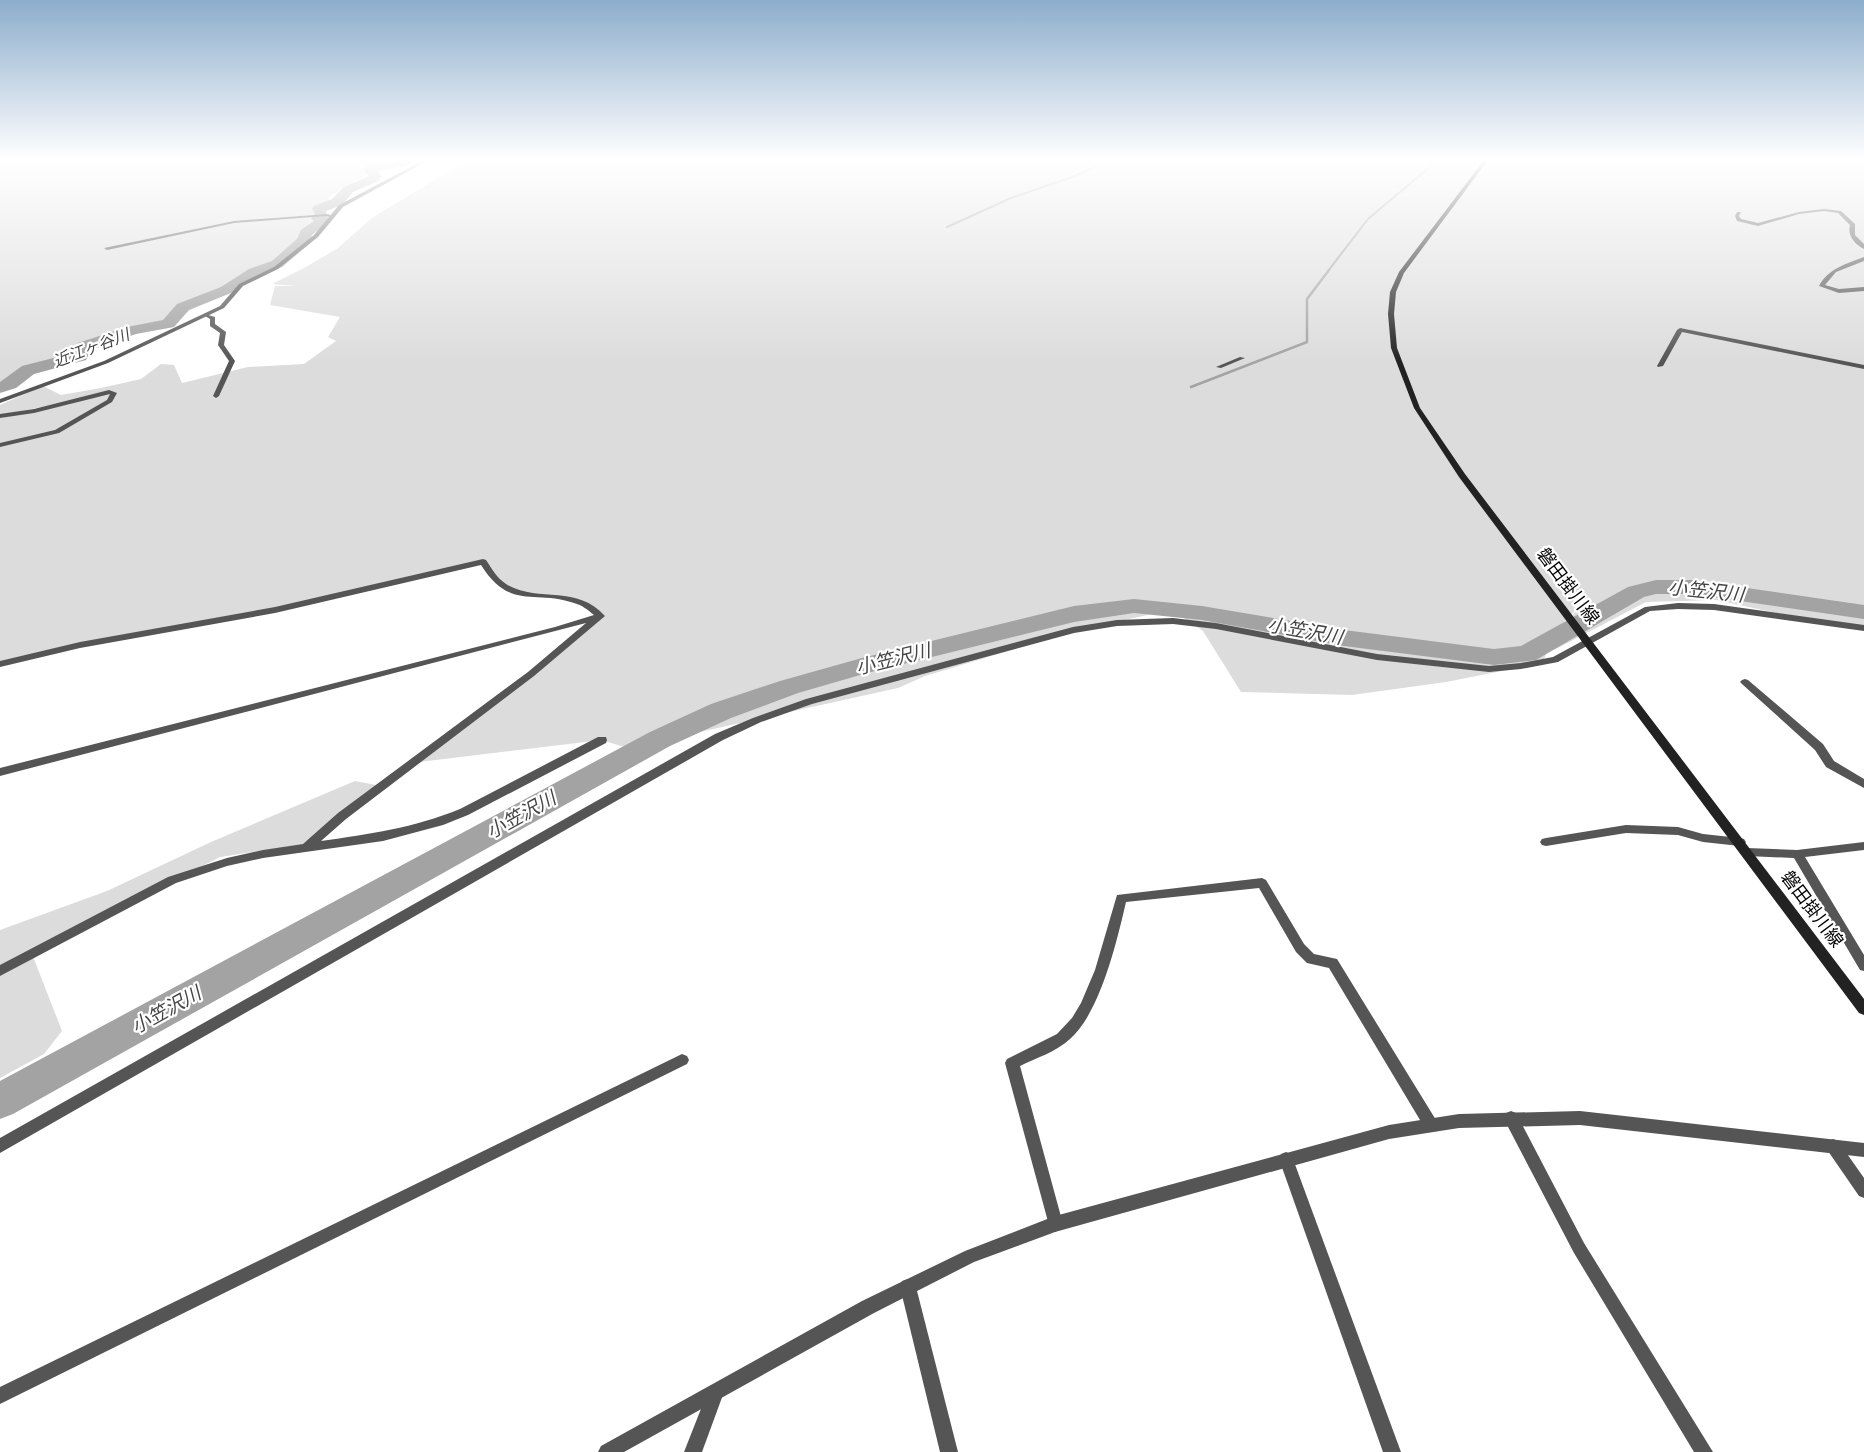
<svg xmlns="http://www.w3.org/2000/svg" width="1864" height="1452" viewBox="0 0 1864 1452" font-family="Jost,'Noto Sans JP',sans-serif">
  <rect width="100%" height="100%" fill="#fff"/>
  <!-- green -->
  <g fill="#dcdcdc">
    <path d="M0 160H391L329 197C329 207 320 210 313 216H318L314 223 298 236V243L275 261 248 273 168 324 104 338 80 356 28 370 9 387 0 389Z"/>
    <path d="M468 160H1864V629L1814 621 1716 600 1646 602 1554 650 1576 610 1559 627 1542 663 1446 682 1352 695 1241 692 1203 631 1172 610 1085 628 925 676 898 688 627 748 602 740 419 762 601 617 576 600 512 591 482 562 275 610 80 645 0 664V418L71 404 69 402 0 415V405L43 386 61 395 101 388 141 379 161 364 174 365 182 383 248 367 304 364 336 341 328 337 340 317 270 305 275 286H296L272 284 306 267 338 248 373 217Z"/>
    <path d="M355 781 381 786 311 843 220 857 32 954 62 1031 44 1054 0 1078V930L107 891 211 842Z"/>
  </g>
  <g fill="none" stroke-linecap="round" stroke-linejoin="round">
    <!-- stream-far1 -->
    <g stroke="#a3a3a3" stroke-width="2">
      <path d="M947 227 1011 198 1072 177 1111 160"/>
      <path d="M1328 271 1368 219 1438 160"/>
    </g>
    <!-- stream -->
    <path stroke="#a3a3a3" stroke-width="2.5" d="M1191 387 1307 342V299L1329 270"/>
    <!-- river -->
    <g fill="#a3a3a3" fill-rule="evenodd">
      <path d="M399 160H414L406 166 377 171 382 176 378 181 353 192 342 205 326 211 327 217 331 220 312 235 309 244 282 267 259 275 231 293 189 310 174 327 136 334 91 350 86 360 34 374 16 388 0 393V382L22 366 73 353 78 343 127 327 163 320 177 304 221 287 249 269 272 261 297 239 301 230 314 221 311 218 315 214 312 209 314 206 332 199 344 187 369 176 364 170 368 165Z"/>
      <path d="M1656 580H1691L1864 605V619L1691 594H1656L1644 597 1536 660 1494 665 1344 646 1202 620 1134 613 1074 622 867 673 798 693 731 718 670 746 13 1114 0 1119V1081L650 732 711 704 780 681 862 658 1074 606 1134 599 1202 606 1344 630 1494 649 1521 646 1628 587Z"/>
    </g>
    <!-- minor -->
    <g fill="#555" fill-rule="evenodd">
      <path d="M1824 209 1841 211 1855 224V235L1864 244V249C1855 244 1847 236 1850 225L1838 213 1824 211 1799 214 1758 226 1737 221 1735 216 1737 212H1741L1739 216 1741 219 1758 223 1799 212Z"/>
      <path d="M328 214 334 217 332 218 326 216 234 223 107 250 104 248 234 221Z"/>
      <path d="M1864 257V261L1836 272 1825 285 1839 289 1864 287V291L1839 293 1819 286C1829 268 1846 264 1864 257Z"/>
      <path d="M205 314 215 317V324L226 332 224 345 235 361 219 396 216 398 213 396 229 361 218 345 220 333 210 326V319L205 316Z"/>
      <path d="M1680 328 1864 365V369L1682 332 1663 366 1658 367 1657 366 1677 330Z"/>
      <path d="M1240 357 1245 358 1221 368 1216 367Z"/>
      <path d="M109 390 117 393 112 402 59 433 0 447V443L55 430 107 400 110 394 34 413 0 418V414L34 409Z"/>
      <path d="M483 559 486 560C492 569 497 578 506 584 538 603 577 584 605 616L534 676 346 819 321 841C370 834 413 828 460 809L598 737H606L607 740 606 743 468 815 443 825 383 841 263 858 227 866 176 883 0 976V965L168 877 227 858 263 850 303 844 338 813 528 672 586 623 0 776V768L555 627 594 615C588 610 582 605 574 603 534 589 510 611 481 565L275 613 80 648 0 667V661L80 642 275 607Z"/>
      <path d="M1678 603 1714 604 1864 625V631L1714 610 1678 609 1650 611 1558 662 1521 669 1489 672 1377 660 1216 629 1173 624 1117 626 1074 633 812 704 761 722 723 740 0 1153V1138L715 734 753 718 806 699 1073 627 1117 620 1173 618 1216 623 1377 654 1489 666 1521 663 1553 657 1645 607Z"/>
      <path d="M1745 679 1748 680 1823 744 1834 761 1864 779V788L1826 767 1815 750 1742 684 1740 682 1742 680Z"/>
      <path d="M1626 825 1678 827 1703 834 1740 838 1744 839 1746 842 1744 845 1740 846 1703 842 1678 835 1626 833 1546 846 1542 845 1540 842 1542 839 1546 838Z"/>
      <path d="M1864 842V850L1805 857 1864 955V971L1860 970 1794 858 1747 856 1743 855 1741 852 1743 849 1747 848 1797 850Z"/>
      <path d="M1262 878 1266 880 1304 944 1314 954 1337 959 1436 1120 1438 1125 1436 1130 1431 1132 1426 1130 1329 968 1307 963 1296 952 1259 888 1126 902C1117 941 1100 1013 1070 1039 1056 1052 1036 1058 1020 1066L1063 1224 1060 1229 1055 1232 1050 1229 1005 1063 1007 1059 1057 1034 1072 1018 1081 1003 1095 970 1117 895Z"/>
      <path d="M682 1054 687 1056 689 1060 687 1064 0 1404V1387Z"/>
      <path d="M1511 1111 1516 1113 1584 1243 1713 1452H1694L1574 1253 1506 1123 1504 1118 1506 1113Z"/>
      <path d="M1833 1139 1838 1141 1864 1178V1198L1859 1196 1828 1151 1826 1146 1828 1141Z"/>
      <path d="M1286 1152 1291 1154 1293 1159 1401 1452H1383L1279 1159 1281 1154Z"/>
      <path d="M908 1279 914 1281 916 1287 958 1452H940L900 1287 902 1281Z"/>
      <path d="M716 1384 722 1386 724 1392 702 1452H684L710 1386Z"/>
    </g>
    <!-- tertiary -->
    <g fill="#555" fill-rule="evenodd">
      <path d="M424 160H429L343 207 318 237 278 269 243 286 224 308 108 363 0 403V399L104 361 220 306 239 284 274 267 314 235 339 205Z"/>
      <path d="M1580 1111 1864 1143V1157L1580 1125 1459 1128 1389 1139 1055 1232 974 1262 874 1313 624 1452H598L601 1446 862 1301 965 1251 1055 1216 1389 1125 1459 1114Z"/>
    </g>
    <!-- secondary -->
    <path fill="#222" fill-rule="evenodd" d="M1484 160H1488L1404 273 1396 292 1394 314 1397 348 1420 408 1465 474 1864 999V1015L1859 1013 1459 477 1414 408 1391 348 1388 314 1390 292 1399 272Z"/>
  </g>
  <!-- sky -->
  <linearGradient id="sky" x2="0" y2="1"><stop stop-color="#8cadcc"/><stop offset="0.44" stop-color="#fff"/><stop offset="1" stop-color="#fff" stop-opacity="0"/></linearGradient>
  <rect width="1864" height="363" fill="url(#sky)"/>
  <g text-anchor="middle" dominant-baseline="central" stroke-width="4.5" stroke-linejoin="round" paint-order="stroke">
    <!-- far-water labels -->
    <g font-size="16" font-style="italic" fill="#444" stroke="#fff">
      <text transform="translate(91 348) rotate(-21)">近江ヶ谷川</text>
    </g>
    <!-- street labels -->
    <g font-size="18" fill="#000" stroke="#fff">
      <text transform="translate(1568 586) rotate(53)">磐田掛川線</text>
      <text transform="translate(1812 909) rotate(53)">磐田掛川線</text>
    </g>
    <!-- water labels -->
    <g font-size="19" font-style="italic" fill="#444" stroke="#fff">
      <text transform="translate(1706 591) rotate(6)">小笠沢川</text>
      <text transform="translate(1305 631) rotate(10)">小笠沢川</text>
      <text transform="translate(893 659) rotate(-14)">小笠沢川</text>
      <text transform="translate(521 815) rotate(-29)">小笠沢川</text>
      <text transform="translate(166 1010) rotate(-29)">小笠沢川</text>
    </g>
  </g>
</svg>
